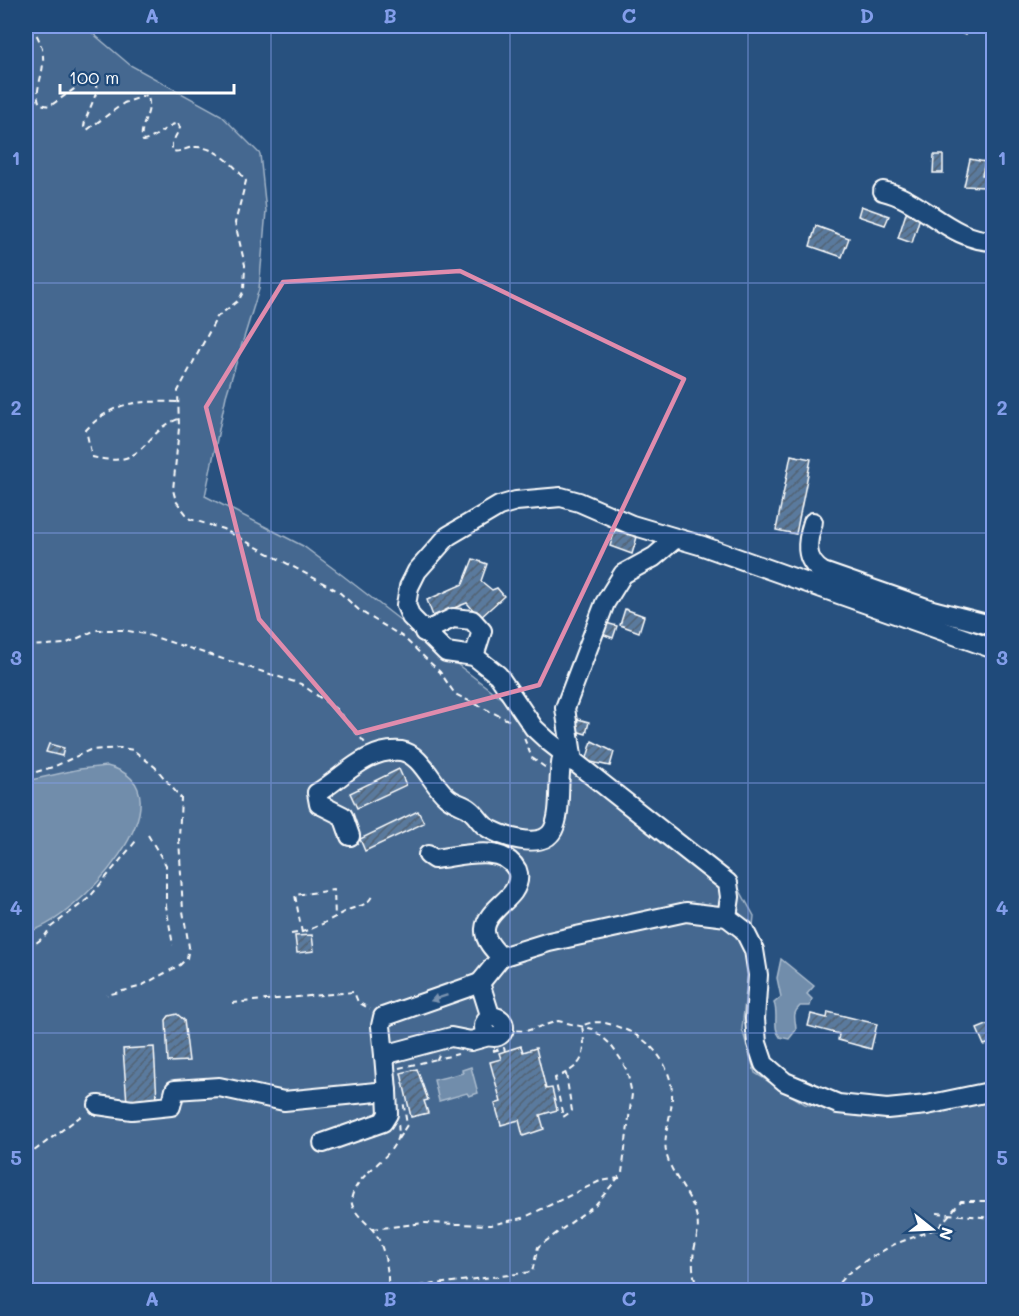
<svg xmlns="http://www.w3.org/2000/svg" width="1019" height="1316" viewBox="0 0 1019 1316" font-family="Mali,sans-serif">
  <defs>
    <pattern id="building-hatch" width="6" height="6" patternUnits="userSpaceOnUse" patternTransform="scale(1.5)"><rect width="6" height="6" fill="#5a7a9d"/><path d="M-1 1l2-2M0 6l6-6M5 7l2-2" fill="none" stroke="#536374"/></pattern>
  </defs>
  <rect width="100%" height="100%" fill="#28517f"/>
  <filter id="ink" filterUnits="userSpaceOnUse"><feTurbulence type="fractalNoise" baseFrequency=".0167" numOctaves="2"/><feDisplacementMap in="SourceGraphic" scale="12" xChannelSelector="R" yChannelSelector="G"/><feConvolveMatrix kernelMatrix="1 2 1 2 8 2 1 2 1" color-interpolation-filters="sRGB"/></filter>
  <g filter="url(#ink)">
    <!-- grass -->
    <path fill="#446890" stroke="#a2b4c8" stroke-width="1.5" d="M26 26H84L130 65 221 115 260 154 266 211 259 289 226 396 205 496 303 546 342 575 591 768 717 867 739 889 754 916 742 1029 755 1073 805 1104 848 1112 993 1099V1290H26Z"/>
    <!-- water -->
    <g fill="#718dab" stroke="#aabbcd" stroke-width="1.5">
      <path d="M107 766C200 789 73 926 26 932V781L80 769Z"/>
      <path d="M781 959 814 986 807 994 812 999 810 1006H800C791 1015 796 1019 796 1030L789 1039 780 1037C772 1027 779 1015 774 1003L781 997 777 978Z"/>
      <path d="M471 1067 478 1093 469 1096 467 1093 439 1101 434 1080 463 1073 462 1070Z"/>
    </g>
    <!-- building -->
    <g fill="url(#building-hatch)" stroke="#fff" stroke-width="1.5">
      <path d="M947 26H968L965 35Z"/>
      <path d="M934 155H943V173H933Z"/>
      <path d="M970 159 985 162 982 175 986 176 984 187 964 186Z"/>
      <path d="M861 206 889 216 885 225 858 216Z"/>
      <path d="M907 210 921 214 912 243 898 238Z"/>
      <path d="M816 226 849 238 842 257 810 246Z"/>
      <path d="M791 455 811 459 796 534 776 530Z"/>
      <path d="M615 530 637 537 632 554 610 546Z"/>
      <path d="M473 559 487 564 481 581 492 590 497 588 504 596 480 618 467 603 433 616 427 600 463 584Z"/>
      <path d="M625 609 644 616 639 632 620 625Z"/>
      <path d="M606 623 617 626 613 638 602 634Z"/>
      <path d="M578 719 589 722 586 734 576 731Z"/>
      <path d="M592 741 614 752 610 766 586 761Z"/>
      <path d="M49 744 64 748 62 756 46 752Z"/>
      <path d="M399 769 406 785 357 808 350 793Z"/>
      <path d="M418 811 424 823 365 851 360 839Z"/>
      <path d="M312 935 314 951 297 953 295 936Z"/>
      <path d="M828 1012 877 1024 871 1049 838 1040 839 1034 808 1026 811 1014 827 1018Z"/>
      <path d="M177 1014 184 1020 189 1061 168 1062 166 1020 169 1016Z"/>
      <path d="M994 1022V1047H993L991 1043 984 1045 977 1029Z"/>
      <path d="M521 1046 523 1052 536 1048 546 1089 552 1088 557 1110 540 1115 544 1129 523 1136 519 1120 501 1125 495 1104 501 1102 490 1062 501 1059 499 1053Z"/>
      <path d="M154 1047 157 1100 127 1103 123 1049Z"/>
      <path d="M417 1069 428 1100 424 1101 428 1113 411 1117 401 1073Z"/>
    </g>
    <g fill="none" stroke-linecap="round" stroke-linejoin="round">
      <defs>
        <g id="minor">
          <path d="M883 191C923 200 951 241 994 241"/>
          <path d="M813 522C807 541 803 560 823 572L932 610 994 626"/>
          <path d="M424 632 453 618 472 620 482 631 474 656"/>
          <path d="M573 762 565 708 605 603 623 574 654 557 675 539"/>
          <path d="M350 836 343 816 319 804 317 793C344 777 366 748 401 751 421 754 432 784 446 796 453 803 462 804 469 809 476 814 479 821 485 826 499 836 542 851 553 830 563 810 556 777 563 754"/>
          <path d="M428 855 434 859C458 857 502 842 517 870 520 878 517 886 513 892 504 904 486 914 485 929 484 940 494 950 501 957"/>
          <path d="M727 917 730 897 728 883 548 741 534 728 498 675 474 656 446 652 411 617 406 605 409 587 417 571 448 536 499 506 516 501 561 497 579 502 632 525 703 546 994 649"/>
          <path d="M480 983 501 957 549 942 686 912 727 917 744 930 754 950 758 975 755 1019 757 1043 764 1064 785 1082 838 1104 887 1109 927 1105 994 1091"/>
          <circle cx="494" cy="1027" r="10"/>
          <path d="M489 1036 471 1041 451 1037 384 1055 381 1026 383 1017 480 983 491 1018"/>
          <path d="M98 1105 132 1110 171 1106 175 1090 219 1087 284 1101 387 1091 384 1055"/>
          <path d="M323 1143 383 1122 388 1114 387 1091"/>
        </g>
      </defs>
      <!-- minor casing -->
      <use href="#minor" stroke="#fff" stroke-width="22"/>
      <!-- path -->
      <g stroke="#fff" stroke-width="2" stroke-dasharray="6 4.5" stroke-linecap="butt">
        <path d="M31 26C58 63 30 85 40 104L50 106 87 80H95L97 91 85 121 84 127 87 130 124 103 147 95C155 112 137 126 143 141 156 139 164 126 178 123L180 128 172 143V151C181 153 187 147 195 147 215 146 236 166 246 181L235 223 245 265 244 290 239 300 217 317 178 391 179 428 173 490 176 501 190 519 223 529 338 591 360 611 403 637 440 672 455 694 512 722"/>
        <path d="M177 402C138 401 115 400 86 430L92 457C147 470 141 433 178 419"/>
        <path d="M26 646 65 644 96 630H123L145 634 301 684 336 709 365 743"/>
        <path d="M524 738 532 758 546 768"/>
        <path d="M26 775 53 767 90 750 121 748 133 750 155 767 181 798 179 838 183 911 189 947 187 958 180 965 139 987 107 995"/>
        <path d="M148 835 166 865V906L173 945"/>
        <path d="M302 933 295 895 334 890 335 918"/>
        <path d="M291 934C313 931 325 922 344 912 355 906 367 907 372 896"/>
        <path d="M26 944 36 943 44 937 51 927 89 898 136 841"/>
        <path d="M232 1003 354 992 358 1002 370 1009"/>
        <path d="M493 1051 504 1048 505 1051"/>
        <path d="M439 1055 437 1059 458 1054"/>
        <path d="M399 1068 437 1059"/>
        <path d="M566 1074 572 1111 563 1117 555 1078C584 1066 587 1056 582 1026 597 1018 611 1024 626 1030 651 1040 671 1065 672 1093 673 1113 663 1132 666 1152 671 1177 692 1194 697 1218 700 1233 694 1244 693 1259 692 1270 695 1280 697 1290"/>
        <path d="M398 1139 407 1125 403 1100"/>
        <path d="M26 1157 85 1113"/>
        <path d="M937 1213 994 1218"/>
        <path d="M372 1229 425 1223 491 1225 523 1218 600 1181 620 1178"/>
        <path d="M388 1286 404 1288 532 1272 538 1247 596 1204 622 1173 632 1094 627 1071 620 1058 610 1044 593 1029 558 1021 526 1031 503 1030"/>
        <path d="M383 1290 388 1286C389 1270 384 1247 375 1233 367 1221 348 1211 352 1196 359 1169 404 1155 398 1124"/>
        <path d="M832 1290 847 1274 868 1259 895 1244 938 1228 961 1201H994"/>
      </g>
      <!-- minor -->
      <use href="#minor" stroke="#1f4a7a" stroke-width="18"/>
    </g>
    <!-- one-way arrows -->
    <defs><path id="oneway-solid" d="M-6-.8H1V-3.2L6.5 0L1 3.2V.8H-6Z" transform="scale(1.5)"/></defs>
    <use fill="#7992af" href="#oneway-solid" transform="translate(439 998) rotate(161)"/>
  </g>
  <!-- marked area -->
  <path fill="none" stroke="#e08cad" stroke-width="4.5" stroke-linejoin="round" d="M460 271 684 379 539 685 357 733 259 619 206 407 283 282Z"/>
  <!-- grid -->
  <path fill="none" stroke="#839eea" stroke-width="1.5" stroke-opacity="0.55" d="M271 26V1290M510 26V1290M748 26V1290M26 283H994M26 533H994M26 783H994M26 1033H994"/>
  <!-- margin -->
  <rect width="1019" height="1316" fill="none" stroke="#1f4a7a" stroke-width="66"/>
  <!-- north arrow -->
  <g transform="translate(932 1229) rotate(108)" stroke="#1f4a7a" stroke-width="4.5" paint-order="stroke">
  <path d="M0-4.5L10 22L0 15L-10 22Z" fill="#ffffff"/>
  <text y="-9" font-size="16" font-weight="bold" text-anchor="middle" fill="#ffffff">N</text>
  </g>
  <!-- scale -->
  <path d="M60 84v9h174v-9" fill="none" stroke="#ffffff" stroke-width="3"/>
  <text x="69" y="84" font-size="18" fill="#ffffff" stroke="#1f4a7a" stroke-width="4.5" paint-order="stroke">100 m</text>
  <rect x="33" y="33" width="953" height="1250" fill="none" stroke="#839eea" stroke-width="2"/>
  <g font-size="20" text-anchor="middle" font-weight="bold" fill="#839eea">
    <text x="152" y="23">A</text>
    <text x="390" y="23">B</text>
    <text x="629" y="23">C</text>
    <text x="867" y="23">D</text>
    <text x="16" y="165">1</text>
    <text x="1002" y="165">1</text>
    <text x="16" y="415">2</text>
    <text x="1002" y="415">2</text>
    <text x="16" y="665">3</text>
    <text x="1002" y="665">3</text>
    <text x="16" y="915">4</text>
    <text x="1002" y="915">4</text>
    <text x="16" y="1165">5</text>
    <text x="1002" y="1165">5</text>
    <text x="152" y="1306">A</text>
    <text x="390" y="1306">B</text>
    <text x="629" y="1306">C</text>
    <text x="867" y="1306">D</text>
  </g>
</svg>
